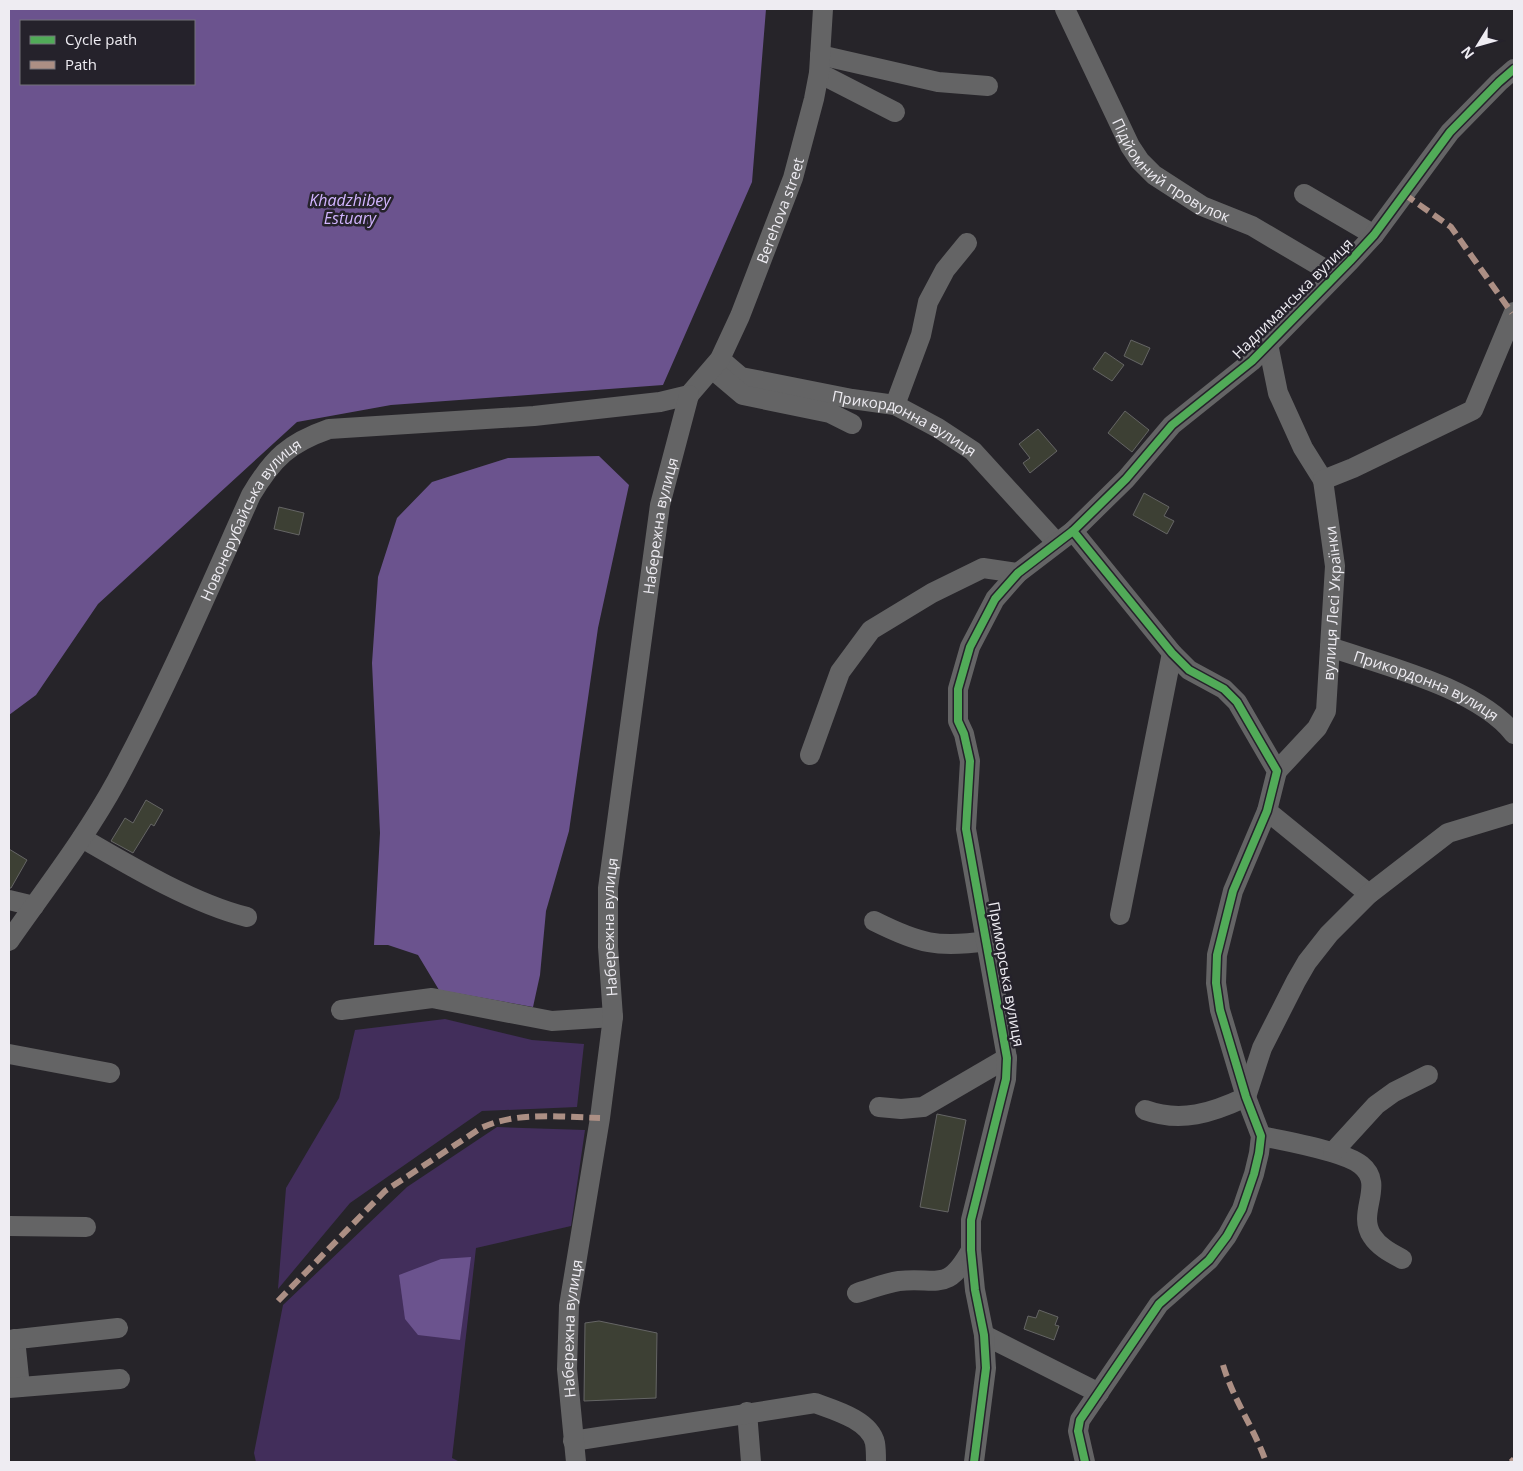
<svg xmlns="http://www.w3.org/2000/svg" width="1523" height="1471" viewBox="0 0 1523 1471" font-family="'Open Sans',sans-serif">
  <rect width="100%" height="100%" fill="#262429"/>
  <!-- green -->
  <g fill="#422e5b">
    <path d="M445 1019 532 1040 584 1044 577 1107 482 1111 350 1203 278 1289 286 1188 339 1098 355 1030Z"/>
    <path d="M497 1127 585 1130 571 1226 476 1248 452 1458 460 1462H256L254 1453 283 1305 407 1187Z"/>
  </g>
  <!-- water -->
  <g fill="#6b538e" fill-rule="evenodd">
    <path d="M9 9H766L752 182 663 385 391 405 297 422 98 604 36 695 9 715ZM21 21H194V84H21Z"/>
    <path d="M599 456 629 485 598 628 569 831 546 911 540 975 533 1007 439 990 418 955 388 945H374L380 833 372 663 378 577 397 518 432 482 508 458Z"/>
    <path d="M471 1257 460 1340 418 1335 405 1319 399 1275 441 1259Z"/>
  </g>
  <!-- building -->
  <g fill="#3d4034" stroke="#656565">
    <path d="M1131 340 1150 348 1142 365 1124 356Z"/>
    <path d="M1105 352 1124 365 1112 381 1093 369Z"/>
    <path d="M1125 411 1149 430 1132 452 1108 433Z"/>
    <path d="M1038 429 1057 451 1030 473 1023 463 1030 458 1019 444Z"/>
    <path d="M1144 493 1169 507 1164 516 1174 521 1167 534 1133 515Z"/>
    <path d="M279 507 304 513 299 535 274 529Z"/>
    <path d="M146 800 163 810 154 826 151 824 133 853 111 841 125 818 133 823Z"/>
    <path d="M9 849 27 860 11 888H9Z"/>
    <path d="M937 1114 966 1120 948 1212 920 1207Z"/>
    <path d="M1039 1310 1058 1317 1055 1325 1059 1326 1054 1340 1024 1329 1028 1316 1036 1318Z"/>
    <path d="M599 1321 657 1333 656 1398 584 1401 585 1323Z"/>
  </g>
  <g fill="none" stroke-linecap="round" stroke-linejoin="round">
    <!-- minor -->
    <g stroke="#646465" stroke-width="20">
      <path id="s1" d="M1065 9 1130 146 1140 161 1154 175 1202 206 1252 226 1335 275"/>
      <path d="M820 55 938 82 988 86"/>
      <path d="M819 73 895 112"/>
      <path d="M1304 194 1374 235"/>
      <path d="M1268 344 1278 393 1303 448 1323 480"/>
      <path id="s2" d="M720 359 741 377 852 399 895 405 938 428 973 451 1056 542"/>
      <path d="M717 373 743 395 830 413 852 424"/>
      <path id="s3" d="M689 395 720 359 740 316 793 178 814 99 819 73 823 9"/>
      <path d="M895 405 921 335 928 302 945 270 967 243"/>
      <path d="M1073 531 1172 653 1189 670 1224 689 1237 702 1277 771 1267 811 1233 891 1217 955 1216 983 1220 1010 1246 1097 1261 1136 1259 1153 1254 1174 1242 1209 1227 1236 1209 1260 1159 1304 1080 1420 1078 1431 1085 1462"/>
      <path id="s4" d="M1330 647C1385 666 1478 688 1514 734"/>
      <path d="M810 755 840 672 871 630 932 593 983 568 1018 573"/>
      <path id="s5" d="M1277 771 1317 728 1326 711 1335 566 1323 480 1353 468 1473 410 1514 312"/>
      <path d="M1267 811 1369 894"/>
      <path d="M82 838C130 866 194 904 247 917"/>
      <path d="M9 900 34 906"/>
      <path d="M1120 915 1172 653"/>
      <path d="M874 921C920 944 937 948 988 941"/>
      <path id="s6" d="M9 941C46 888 86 837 117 780 167 687 208 591 251 495 273 458 289 443 329 429L534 416 660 402 689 395"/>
      <path d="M341 1010 432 998 552 1021 613 1017"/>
      <path d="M9 1054 110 1073"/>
      <path d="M879 1107 901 1109 923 1107 1007 1058"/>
      <path d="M1145 1110C1181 1123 1212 1113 1246 1097L1262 1048 1296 981 1307 962 1329 934 1369 894 1448 833 1514 813"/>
      <path d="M1261 1136C1284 1141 1344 1151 1361 1165 1386 1185 1356 1212 1372 1236 1379 1247 1391 1253 1402 1259"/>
      <path d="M1333 1152 1376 1105 1394 1092 1428 1075"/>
      <path d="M9 1226 86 1227"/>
      <path d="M857 1293C871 1289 885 1283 899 1281 938 1277 947 1293 971 1250"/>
      <path d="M984 1335 1099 1393"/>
      <path d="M15 1339 20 1387"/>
      <path d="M9 1340 118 1328"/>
      <path d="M9 1388 120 1379"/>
      <path d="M747 1412 751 1462"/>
      <path d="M573 1441 815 1403C834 1410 870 1420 875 1443 876 1449 876 1456 876 1462"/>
      <path id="s7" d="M576 1462 567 1369 569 1306 600 1118 613 1017 608 947V888L660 505 689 395"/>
      <path d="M974 1462 986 1368 984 1335 975 1290 971 1250V1220L1006 1079 1007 1058 966 829 970 761 964 734 958 721V689L970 647 995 599 1018 573 1073 531 1126 479 1172 425 1252 361 1350 261 1374 235 1450 132 1499 82 1514 69"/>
    </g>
    <!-- quiet -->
    <g stroke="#ac8f84" stroke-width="6" stroke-dasharray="12 6" stroke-linecap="butt">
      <path d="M1404 194 1451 227 1512 313"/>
      <path d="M278 1301 385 1191 481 1128C517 1111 561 1117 600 1118"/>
      <path d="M1223 1365C1233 1399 1254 1428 1266 1462"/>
      <path d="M1511 1462 1514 1459"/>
    </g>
    <defs>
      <g id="cycleway">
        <path d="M1073 531 1172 653 1189 670 1224 689 1237 702 1277 771 1267 811 1233 891 1217 955 1216 983 1220 1010 1246 1097 1261 1136 1259 1153 1254 1174 1242 1209 1227 1236 1209 1260 1159 1304 1080 1420 1078 1431 1085 1462"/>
        <path d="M974 1462 986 1368 984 1335 975 1290 971 1250V1220L1006 1079 1007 1058 966 829 970 761 964 734 958 721V689L970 647 995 599 1018 573 1073 531 1126 479 1172 425 1252 361 1350 261 1374 235 1450 132 1499 82 1514 69"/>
      </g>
    </defs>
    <!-- cycleway casing -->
    <use href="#cycleway" stroke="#25222b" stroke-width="11"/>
    <!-- cycleway -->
    <use href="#cycleway" stroke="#51ab58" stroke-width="8"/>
  </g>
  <g text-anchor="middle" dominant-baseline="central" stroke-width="5" stroke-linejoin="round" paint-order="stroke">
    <!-- street labels -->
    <g font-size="15" fill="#eeecf2" stroke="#25222b">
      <text stroke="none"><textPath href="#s1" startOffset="199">Підйомний провулок</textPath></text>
      <text stroke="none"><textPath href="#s3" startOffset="208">Berehova street</textPath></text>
      <text transform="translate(1292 298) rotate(-45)">Надлиманська вулиця</text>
      <text stroke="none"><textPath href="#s2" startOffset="199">Прикордонна вулиця</textPath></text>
      <text stroke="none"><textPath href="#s6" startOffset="488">Новонерубайська вулиця</textPath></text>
      <text stroke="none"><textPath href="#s7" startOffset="944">Набережна вулиця</textPath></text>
      <text stroke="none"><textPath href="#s5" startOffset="186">вулиця Лесі Українки</textPath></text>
      <text stroke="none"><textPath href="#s4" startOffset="104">Прикордонна вулиця</textPath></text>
      <text stroke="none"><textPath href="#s7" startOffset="539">Набережна вулиця</textPath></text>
      <text transform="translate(1007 974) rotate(80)">Приморська вулиця</text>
      <text stroke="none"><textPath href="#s7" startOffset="134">Набережна вулиця</textPath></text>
    </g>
    <!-- water labels -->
    <g font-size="16" font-style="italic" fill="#d2b5ff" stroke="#25222b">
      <text x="350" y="200">Khadzhibey<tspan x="350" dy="18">Estuary</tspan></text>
    </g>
  </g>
  <!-- border -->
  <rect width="1523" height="1471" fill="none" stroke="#eeecf2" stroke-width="20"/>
  <!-- legend -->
  <rect x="20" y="20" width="175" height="65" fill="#25222b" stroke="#75737b"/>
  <rect x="30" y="36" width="25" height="8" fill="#51ab58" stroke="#75737b"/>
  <text x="65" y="45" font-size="15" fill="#eeecf2">Cycle path</text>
  <rect x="30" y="61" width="25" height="8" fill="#ac8f84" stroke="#75737b"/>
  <text x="65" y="70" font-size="15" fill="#eeecf2">Path</text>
  <!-- north arrow -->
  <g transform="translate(1478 45) rotate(233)" stroke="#25222b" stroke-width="4" paint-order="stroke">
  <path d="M0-4L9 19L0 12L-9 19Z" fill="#eeecf2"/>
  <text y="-8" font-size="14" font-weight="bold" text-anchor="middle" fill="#eeecf2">N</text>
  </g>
</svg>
